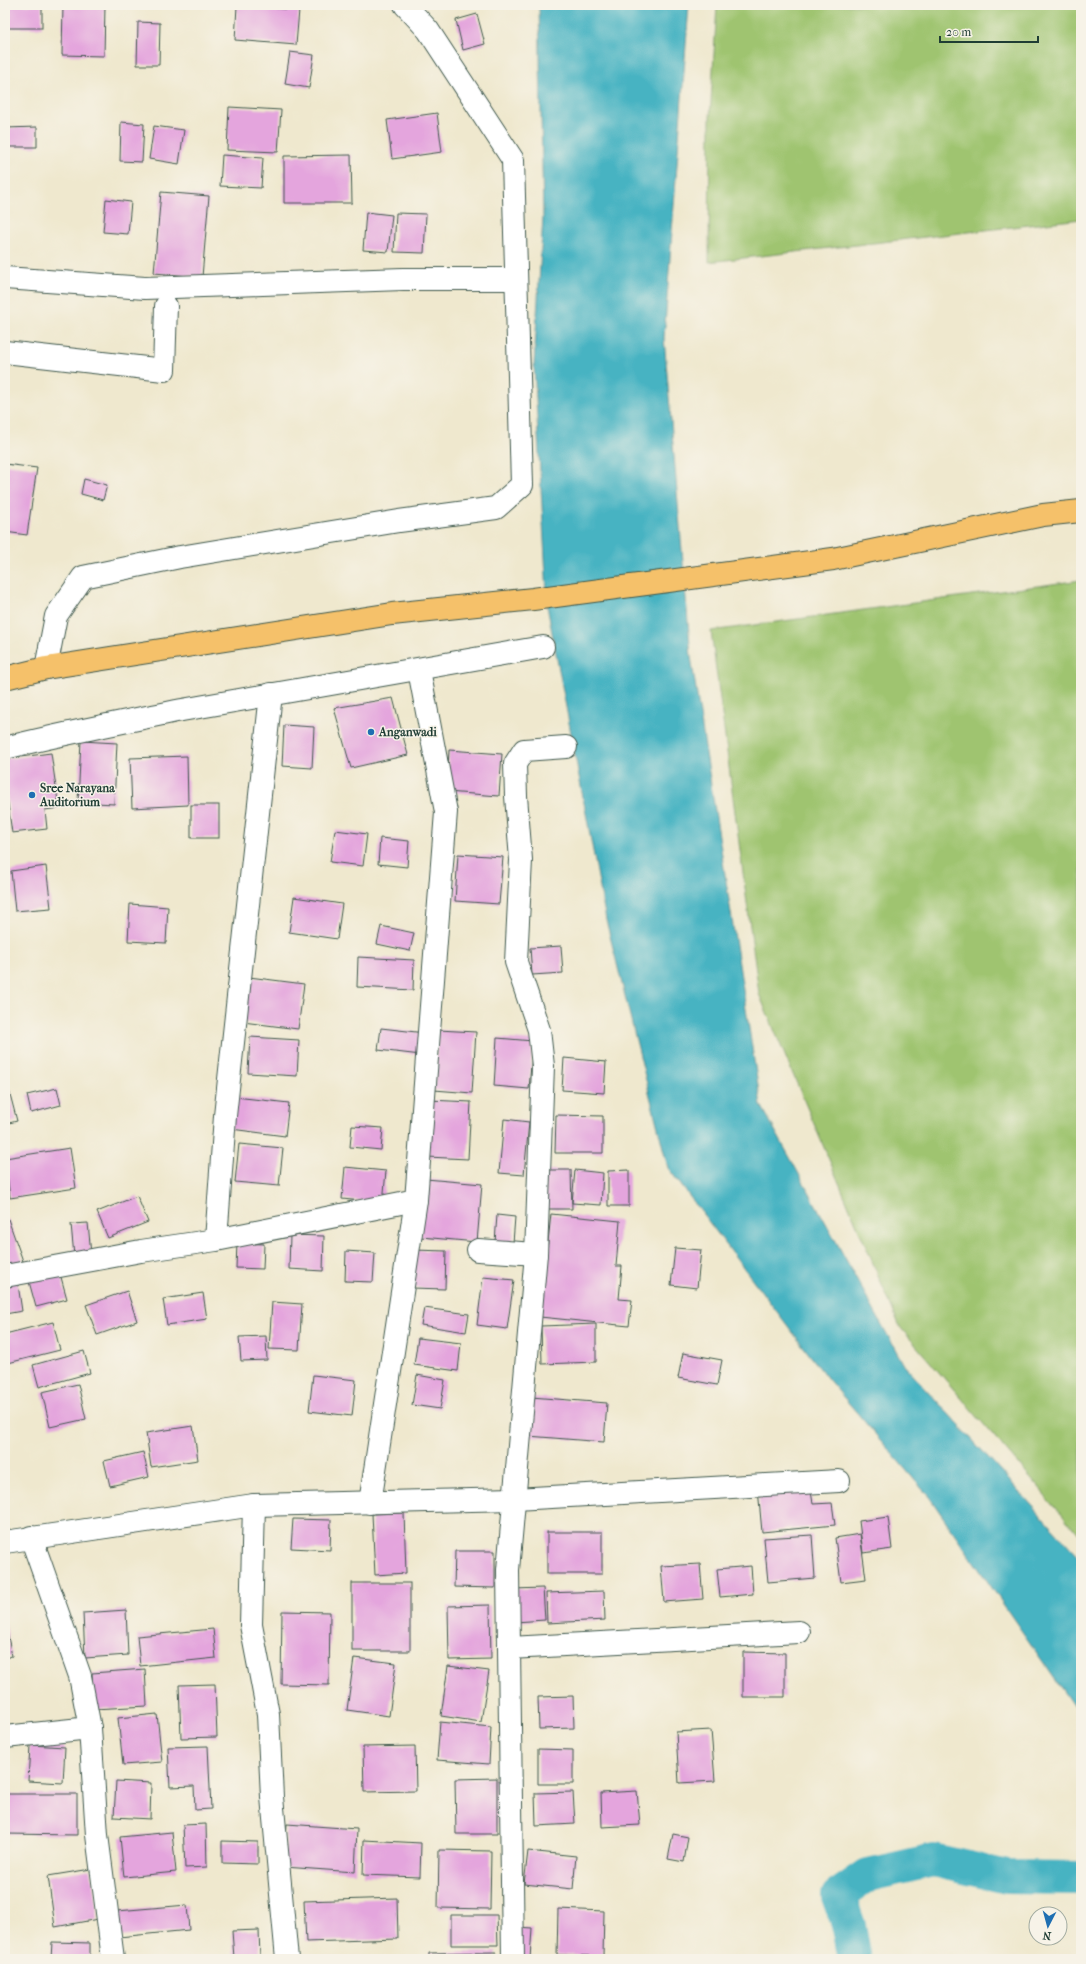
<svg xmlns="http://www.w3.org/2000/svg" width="1086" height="1964" viewBox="0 0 1086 1964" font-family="'IM FELL French Canon',serif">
  <rect width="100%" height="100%" fill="#f7f3e8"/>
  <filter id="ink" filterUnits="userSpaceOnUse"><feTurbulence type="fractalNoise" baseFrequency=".025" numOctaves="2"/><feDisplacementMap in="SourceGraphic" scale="8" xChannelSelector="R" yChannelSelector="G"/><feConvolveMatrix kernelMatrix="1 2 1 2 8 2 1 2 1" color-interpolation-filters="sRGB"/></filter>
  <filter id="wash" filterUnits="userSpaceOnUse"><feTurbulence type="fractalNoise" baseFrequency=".012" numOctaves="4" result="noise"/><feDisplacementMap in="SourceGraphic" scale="16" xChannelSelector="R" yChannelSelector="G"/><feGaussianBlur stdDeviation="0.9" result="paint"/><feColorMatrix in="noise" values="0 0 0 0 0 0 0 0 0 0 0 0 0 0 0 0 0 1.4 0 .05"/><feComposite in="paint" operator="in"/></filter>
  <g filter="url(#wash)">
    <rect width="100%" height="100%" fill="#efe8ce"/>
    <!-- green -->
    <g fill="#9fc46f" stroke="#5f8052">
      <path d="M717 5H1081V219L709 262 710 118Z"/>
      <path d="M1081 580V1537L900 1327 759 994 711 631Z"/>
    </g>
    <!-- water -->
    <path fill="#46b3c2" stroke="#32787b" d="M539 5H689L664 338 691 657 761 1105 904 1365 1081 1559V1717L930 1498 828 1379 668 1168 606 920 548 611 534 365 543 217Z"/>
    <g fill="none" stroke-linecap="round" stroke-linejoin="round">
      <!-- canal -->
      <path stroke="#46b3c2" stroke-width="34" d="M855 1959 849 1927 838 1896 868 1875 934 1860 1007 1877 1081 1878"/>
    </g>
    <g id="blocks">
      <!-- building -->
      <g fill="#e4a5dd">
        <rect x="5" y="5" width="37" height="23"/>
        <path d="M63 5H105L104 56 62 55Z"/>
        <path d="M237 6 299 10 296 45 235 40Z"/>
        <path d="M477 14 485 44 463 50 456 20Z"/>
        <path d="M138 22 160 23 159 65H137Z"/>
        <path d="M290 52 314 55 309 88 285 84Z"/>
        <path d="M229 107 281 110 278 152 227 150Z"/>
        <path d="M437 113 442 152 392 159 387 120Z"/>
        <path d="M121 122 144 124 142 162 120 161Z"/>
        <path d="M154 126 184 130 179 164 149 159Z"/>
        <path d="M37 127V147H5V128Z"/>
        <path d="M222 155 263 158 261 188 220 186Z"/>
        <path d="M351 155 352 203H284V156Z"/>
        <path d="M161 192 209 196 202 277 154 273Z"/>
        <path d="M106 199 131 202 128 234 103 232Z"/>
        <path d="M366 212 392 215 388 252 363 250Z"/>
        <path d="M396 213 426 214 424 253 394 252Z"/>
        <path d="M5 464 37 468 27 535 5 532Z"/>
        <path d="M84 479 107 485 103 500 81 494Z"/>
        <path d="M393 698 408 755 351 768 334 708Z"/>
        <path d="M284 725 314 727 312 768 282 766Z"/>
        <path d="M81 741 117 743 114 804 78 802Z"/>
        <path d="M449 750 502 754 499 796 447 792Z"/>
        <path d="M51 753 59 808 45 810 47 829 12 833 5 783V759Z"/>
        <path d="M187 756 188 805 132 808 130 758Z"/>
        <rect x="191" y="805" width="28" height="33"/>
        <path d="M335 830 367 834 363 866 330 862Z"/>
        <path d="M380 838 409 841 407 867 378 864Z"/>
        <path d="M458 854 503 857 499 904 455 901Z"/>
        <path d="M46 866 51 908 15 911 11 871Z"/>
        <path d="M294 897 342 904 337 939 289 932Z"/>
        <path d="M130 904 168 907 166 943 128 941Z"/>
        <path d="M381 926 414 933 410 951 377 944Z"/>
        <path d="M561 946 563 973 532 975 530 948Z"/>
        <path d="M358 957 414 960 413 990 357 987Z"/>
        <path d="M249 977 304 984 298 1029 243 1022Z"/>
        <path d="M381 1028 425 1033 421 1055 378 1050Z"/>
        <path d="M438 1030 476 1032 472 1093 434 1090Z"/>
        <path d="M250 1037 299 1040 297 1076 248 1073Z"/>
        <path d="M497 1038 533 1041 529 1089 494 1086Z"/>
        <path d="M564 1058 606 1062 604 1093 562 1090Z"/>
        <path d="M5 1075 17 1121 5 1124Z"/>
        <path d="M57 1088 61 1105 31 1113 27 1095Z"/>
        <path d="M235 1097 289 1103 285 1136 231 1129Z"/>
        <path d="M429 1100 471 1102 468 1159 427 1157Z"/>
        <path d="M556 1115 603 1116V1153H555Z"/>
        <path d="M504 1119 529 1122 524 1175 499 1173Z"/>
        <path d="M352 1126 383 1128 381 1150 350 1147Z"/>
        <path d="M239 1144 283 1148 279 1186 235 1182Z"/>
        <path d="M70 1148 76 1188 10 1198 5 1158Z"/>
        <path d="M345 1167 386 1171 383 1203 342 1199Z"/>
        <path d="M543 1170H571L572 1209H544Z"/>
        <path d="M575 1170 603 1173 601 1205 572 1203Z"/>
        <path d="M629 1170V1206H608V1171Z"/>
        <path d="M426 1179 482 1184 477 1242 421 1237Z"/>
        <path d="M137 1196 148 1222 108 1238 97 1212Z"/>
        <path d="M551 1214 620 1221 616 1266H622L619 1299 632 1300 629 1326 540 1317Z"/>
        <path d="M497 1215 515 1217 513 1243 495 1242Z"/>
        <path d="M8 1219 23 1261 5 1268V1220Z"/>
        <path d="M88 1223 91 1254 74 1256 71 1224Z"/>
        <path d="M290 1235 324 1236 323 1271 289 1269Z"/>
        <path d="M237 1243 264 1244 263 1269 236 1268Z"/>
        <path d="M675 1248 701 1250 697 1288 671 1285Z"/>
        <path d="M414 1250 446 1251 445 1289 412 1288Z"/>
        <path d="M346 1251 375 1253 373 1282 345 1281Z"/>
        <path d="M59 1270 67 1299 36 1307 28 1278Z"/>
        <path d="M483 1277 514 1280 507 1329 477 1325Z"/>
        <path d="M17 1278 22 1311 5 1314V1280Z"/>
        <path d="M127 1291 137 1321 97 1335 86 1305Z"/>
        <path d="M203 1293 207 1319 167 1325 163 1299Z"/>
        <path d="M272 1302 302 1304 299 1350 269 1349Z"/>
        <path d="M424 1308 469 1314 466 1332 421 1325Z"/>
        <path d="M53 1322 60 1350 8 1363 5 1352V1334Z"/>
        <path d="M596 1324V1362L542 1364 541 1326Z"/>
        <path d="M266 1336 267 1360 241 1361 239 1337Z"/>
        <path d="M418 1338 461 1343 458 1371 414 1365Z"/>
        <path d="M84 1351 90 1373 39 1387 33 1365Z"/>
        <path d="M683 1353 722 1360 717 1385 678 1378Z"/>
        <path d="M313 1375 356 1380 352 1416 309 1411Z"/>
        <path d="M417 1375 445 1380 440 1409 412 1405Z"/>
        <path d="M78 1384 86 1419 50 1427 42 1392Z"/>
        <path d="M531 1397 607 1403 604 1442 528 1436Z"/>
        <path d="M193 1426 198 1460 151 1467 146 1433Z"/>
        <path d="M143 1452 149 1477 110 1486 104 1461Z"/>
        <path d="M810 1484 813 1504 832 1503 835 1525 762 1532 758 1489Z"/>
        <path d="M404 1513 406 1573 375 1575 372 1514Z"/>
        <path d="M888 1517 892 1549 863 1553 859 1521Z"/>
        <path d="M293 1519 331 1520 330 1550 291 1548Z"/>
        <rect x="547" y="1532" width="55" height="42"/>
        <path d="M860 1534 866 1579 841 1582 835 1538Z"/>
        <path d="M812 1535 815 1578 768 1582 764 1538Z"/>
        <path d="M455 1551H495V1588L454 1587Z"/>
        <path d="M700 1564 703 1599 664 1602 661 1566Z"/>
        <path d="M751 1566 753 1594 720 1597 717 1569Z"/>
        <rect x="352" y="1583" width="58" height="68"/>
        <path d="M543 1588 545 1620 515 1622 513 1589Z"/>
        <path d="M604 1591 605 1620 547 1623 546 1593Z"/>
        <path d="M490 1605 491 1659 449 1660 448 1606Z"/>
        <path d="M126 1610 128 1655 85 1658 83 1613Z"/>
        <path d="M282 1611 330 1612 329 1685 281 1684Z"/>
        <path d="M5 1622 12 1656 5 1658Z"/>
        <path d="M213 1629 216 1658 140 1666 137 1636Z"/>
        <path d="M743 1652 785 1653V1697H743Z"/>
        <path d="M354 1658 396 1663 389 1716 347 1710Z"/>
        <path d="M448 1666 489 1671 481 1722 441 1716Z"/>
        <path d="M145 1669 147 1706 94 1709 92 1673Z"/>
        <path d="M215 1684 217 1737 181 1738 179 1685Z"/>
        <path d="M573 1696 574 1728 539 1729 538 1697Z"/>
        <path d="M157 1714 162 1762 123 1765 118 1718Z"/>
        <path d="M440 1722 491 1727 489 1764 437 1760Z"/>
        <path d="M711 1730 715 1781 679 1783 676 1732Z"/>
        <path d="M30 1745 65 1747 63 1783 28 1781Z"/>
        <path d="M208 1746 211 1809 195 1810 194 1786 170 1787 168 1747Z"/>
        <path d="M415 1746 416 1791 364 1792 363 1747Z"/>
        <path d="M538 1749 573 1750V1784H538Z"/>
        <path d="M497 1778V1834H456L455 1779Z"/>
        <path d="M116 1781 151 1783 150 1819 114 1817Z"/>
        <path d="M637 1791 640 1825 602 1827 601 1793Z"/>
        <path d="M573 1792 575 1824 536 1826 535 1793Z"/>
        <path d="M6 1794H77V1835L6 1834Z"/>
        <path d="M206 1824 207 1867 185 1868 183 1825Z"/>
        <path d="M287 1824 357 1829 355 1872 284 1867Z"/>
        <path d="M172 1832 176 1872 124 1877 120 1837Z"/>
        <path d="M673 1834 688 1837 684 1862 668 1859Z"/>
        <path d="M364 1840 421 1843 420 1877 363 1875Z"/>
        <path d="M222 1841 258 1842V1864L222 1863Z"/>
        <path d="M439 1850 491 1851 490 1909 438 1908Z"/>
        <path d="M528 1851 576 1856 573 1889 524 1884Z"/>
        <path d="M91 1869 98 1919 55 1927 48 1876Z"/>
        <path d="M397 1898 398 1939 306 1942 304 1901Z"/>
        <path d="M187 1905 189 1930 119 1937 117 1911Z"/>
        <path d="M558 1909 604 1911 603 1956 557 1955Z"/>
        <path d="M451 1915H497L498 1945H451Z"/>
        <path d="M516 1927 532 1928 530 1959H514Z"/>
        <path d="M259 1930 260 1957 234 1958 232 1931Z"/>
        <path d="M52 1942 90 1943V1959H51Z"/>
        <path d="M496 1952V1959H429V1953Z"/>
      </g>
    </g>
  </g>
  <g filter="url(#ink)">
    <use href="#blocks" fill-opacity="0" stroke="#3e574b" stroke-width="1"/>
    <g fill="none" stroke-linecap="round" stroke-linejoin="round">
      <defs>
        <g id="minor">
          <path d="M5 278 145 288 403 279H516"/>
          <path d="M5 352 164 370 166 306"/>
          <path d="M46 668 56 616 83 577 180 557 399 521 496 508 522 485 513 160 428 30 405 5"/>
          <path d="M5 748C64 733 123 722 182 710 302 688 423 669 543 647"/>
          <path d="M216 1240 225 1116 271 694"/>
          <path d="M478 1250 536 1254"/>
          <path d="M5 1276 141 1251 216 1240 416 1200 446 812 419 670"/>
          <path d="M370 1503 416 1200"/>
          <path d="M254 1505 251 1625 268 1714 272 1797 287 1959"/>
          <path d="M31 1537 80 1676 90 1728 97 1835 113 1959"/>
          <path d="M5 1542 254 1505 515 1499 839 1481"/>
          <path d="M510 1648 799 1632"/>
          <path d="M5 1737 90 1728"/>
          <path d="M513 1959 508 1570 536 1254 543 1066 539 1030 516 962 521 860 516 796 515 764 524 750 566 747"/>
        </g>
        <path id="major" d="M5 678 46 668 392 614 533 599 833 559 1043 515 1081 511"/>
      </defs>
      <!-- minor casing -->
      <use href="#minor" stroke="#3e574b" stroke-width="24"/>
      <!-- major casing -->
      <use href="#major" stroke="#3e574b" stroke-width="24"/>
      <!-- minor -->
      <use href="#minor" stroke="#fff" stroke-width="22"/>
      <!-- major -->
      <use href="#major" stroke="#f5c16b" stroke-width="22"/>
    </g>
  </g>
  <!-- markers -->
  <g fill="#1f6fb2" stroke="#f7f3e8" stroke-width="1.5">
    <circle cx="371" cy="732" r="4"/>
    <circle cx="32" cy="795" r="4"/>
  </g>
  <g text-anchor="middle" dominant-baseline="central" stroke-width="3" stroke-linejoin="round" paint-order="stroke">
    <!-- poi labels -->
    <g font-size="12" font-weight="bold" fill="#1f3d34" stroke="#f7f3e8" text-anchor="start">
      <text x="379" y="732">Anganwadi</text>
      <text x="40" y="788">Sree Narayana<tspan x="40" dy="14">Auditorium</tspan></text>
    </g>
  </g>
  <!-- margin -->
  <rect width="1086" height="1964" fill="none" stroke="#f7f3e8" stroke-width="20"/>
  <!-- north arrow -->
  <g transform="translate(1048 1926) rotate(186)"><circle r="19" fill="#f7f3e8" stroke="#a1aaa0"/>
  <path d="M0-3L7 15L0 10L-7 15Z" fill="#1f6fb2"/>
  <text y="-6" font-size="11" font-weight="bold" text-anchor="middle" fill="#1f3d34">N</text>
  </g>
  <!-- scale -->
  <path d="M940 36v6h98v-6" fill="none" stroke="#1f3d34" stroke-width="2"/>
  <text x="946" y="36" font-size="12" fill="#1f3d34" stroke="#f7f3e8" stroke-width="3" paint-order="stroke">20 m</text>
</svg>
